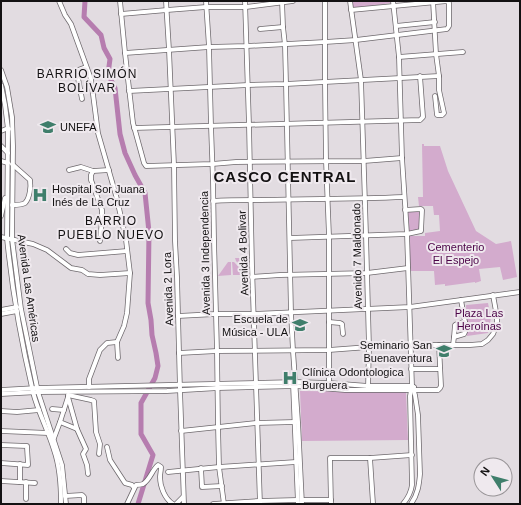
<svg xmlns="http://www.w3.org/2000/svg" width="521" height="505" viewBox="0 0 521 505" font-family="Arial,sans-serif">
  <rect width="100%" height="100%" fill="#e2dce1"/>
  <!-- green -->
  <g fill="#d3abcd">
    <path d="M351 1H390L391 3 352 9Z"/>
    <path d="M422 144H424V146H440L448 171 476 231 496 244 511 241 517 277 503 280 500 267 479 269 481 281 475 283V282L445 286V284L435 285 434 271H410L409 236H425V233L440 231 439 215H434L433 206H419L418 197H423Z"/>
    <path d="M408 211H420L421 229 409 231Z"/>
    <path d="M235 258H247V273L236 261Z"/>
    <path d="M228 262H231V275L218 276Z"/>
    <path d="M232 262H234L246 275H233Z"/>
    <path d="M488 303 491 318 488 333 467 336 466 305Z"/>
    <path d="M300 391 406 392 408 440 302 441Z"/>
  </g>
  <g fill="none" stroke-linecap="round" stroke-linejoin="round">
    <!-- river -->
    <path stroke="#b67daf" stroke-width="5" d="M85 1 84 17 101 35 104 48 110 59 108 74 115 88 120 134 125 153 135 175 145 193 149 232 148 303 151 320 152 335 156 353 158 366 155 378 141 403V434L153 455 138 504"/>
    <defs>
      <g id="minor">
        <path d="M59 1 65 15 71 24 91 79 98 133 117 199 126 240 130 273 127 313 124 326 117 342 118 358"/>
        <path d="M120 1 125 53 133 123 144 163 146 166 212 164 236 162 364 161 402 158"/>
        <path d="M166 1 169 50 174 165 175 241 177 277 180 390 184 504"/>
        <path d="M206 1 209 47 211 126 213 181 214 240 217 351 218 426 219 467 224 504"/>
        <path d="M245 1 249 125 252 266 260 504"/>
        <path d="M282 1 283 27 285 45 286 84 291 313 293 351 298 422 302 504"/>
        <path d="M325 1V82L326 161 329 236V385"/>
        <path d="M350 1 361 80 366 235 369 347 368 388"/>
        <path d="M393 1 399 57 402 158 407 234 412 386 411 390 410 396 412 485C411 493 408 498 403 504"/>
        <path d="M433 1 436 54 439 76V90L444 113 442 115H437L435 96"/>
        <path d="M121 14 167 10 206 7H246L293 1"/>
        <path d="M396 26 435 22"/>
        <path d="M260 29 283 27"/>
        <path d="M125 53 209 47 247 46 325 42 356 40 447 29 449 26V3L447 1 351 10"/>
        <path d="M399 57 463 52"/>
        <path d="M1 70 7 87 12 117 13 146 12 239 21 309 38 392 62 465 66 504"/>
        <path d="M1 85 5 105 8 129 7 238C12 290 21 341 33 392 38 412 48 430 54 450 60 467 61 486 61 504"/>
        <path d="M129 91 248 85 286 84 439 76"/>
        <path d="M82 99 77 73 78 70 86 67"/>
        <path d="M134 128 420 120 423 117 420 76"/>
        <path d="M1 131 6 129H9"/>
        <path d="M1 146 8 153"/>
        <path d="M1 161 8 163"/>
        <path d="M69 170 81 167 93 171 109 170"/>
        <path d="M93 171 91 175V180L102 210V220L100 241"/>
        <path d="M213 201C227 200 242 200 256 200 305 199 355 199 404 197"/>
        <path d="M12 205C16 205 22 205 25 203 30 198 31 186 30 180L12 164"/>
        <path d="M1 216 5 198"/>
        <path d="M1 237 33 244 47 250 71 268 82 270 88 274 100 275 130 273"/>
        <path d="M290 238 407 234 421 231 422 210 421 209 405 210"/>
        <path d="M66 249 70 253 78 255 127 251"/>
        <path d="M252 277 280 275 367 273 408 268"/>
        <path d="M1 310 17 307"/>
        <path d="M1 314 17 311"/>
        <path d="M178 316 216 314H253L410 307 520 292"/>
        <path d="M329 322 340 323 342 324 343 334"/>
        <path d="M454 337 455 325 457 324 465 322"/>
        <path d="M453 345 454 337 464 334 465 332V322L461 300"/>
        <path d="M179 353 217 351 329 350 369 347 411 345H470L482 344 488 340 493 334 497 324V317L493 295"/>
        <path d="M411 369H440"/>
        <path d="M293 384 298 504"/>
        <path d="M89 387V379L100 350 107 343 117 342"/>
        <path d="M1 390 37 388 296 382 329 383 368 386H412L414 387"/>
        <path d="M1 394 38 392 167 391 218 388 296 386 345 390H438L440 388 441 386 439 345"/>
        <path d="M68 395 91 400 94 401 96 432 100 444 99 454"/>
        <path d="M68 397 77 429 86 449 83 454 87 465 88 474"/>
        <path d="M52 409 64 410"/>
        <path d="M1 411 17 412 39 410"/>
        <path d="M60 422 77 429"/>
        <path d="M1 431 48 433"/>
        <path d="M181 431 256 423 295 422"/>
        <path d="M54 438 60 422 68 397"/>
        <path d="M1 445 27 446V447L28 464V465L1 463"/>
        <path d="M107 447 110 460 125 483 132 485 134 488"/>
        <path d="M370 458 373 504"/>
        <path d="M201 468 202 487 222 486"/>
        <path d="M168 472 219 467 296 462"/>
        <path d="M1 481 35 483"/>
        <path d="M20 482V464"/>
        <path d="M65 496 82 495 84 497V504"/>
        <path d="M26 499V482"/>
        <path d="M302 500H331"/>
        <path d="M127 504 136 485C138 485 140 485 143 484 150 480 152 470 158 465L161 467C161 471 160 474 160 477 160 487 165 499 173 504"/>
        <path d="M176 504 183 497"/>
        <path d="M213 504 259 501 297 500"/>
        <path d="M331 504 330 458H370L412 455"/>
        <path d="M411 504C418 494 419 485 420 474L418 415 415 395 413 388"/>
      </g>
    </defs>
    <!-- minor casing -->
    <use href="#minor" stroke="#6e696d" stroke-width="5.5"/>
    <!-- minor -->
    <use href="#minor" stroke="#fff" stroke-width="4"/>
  </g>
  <!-- icons -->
  <defs>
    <symbol id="university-bare" viewBox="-9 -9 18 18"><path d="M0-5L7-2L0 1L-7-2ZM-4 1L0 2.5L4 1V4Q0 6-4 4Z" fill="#3f7e6b" stroke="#efe9ee" stroke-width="2.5" paint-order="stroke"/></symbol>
    <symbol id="hospital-bare" viewBox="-9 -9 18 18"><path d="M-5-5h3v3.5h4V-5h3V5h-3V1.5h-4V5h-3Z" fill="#3f7e6b" stroke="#efe9ee" stroke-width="2.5" paint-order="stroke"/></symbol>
  </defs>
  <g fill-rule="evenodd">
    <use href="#university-bare" x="37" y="116" width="22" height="22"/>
    <use href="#hospital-bare" x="29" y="184" width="22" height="22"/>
    <use href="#university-bare" x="289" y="314" width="22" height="22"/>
    <use href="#university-bare" x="433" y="340" width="22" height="22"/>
    <use href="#hospital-bare" x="279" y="367" width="22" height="22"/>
  </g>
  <g text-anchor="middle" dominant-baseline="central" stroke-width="4" stroke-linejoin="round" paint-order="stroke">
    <!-- poi labels -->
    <g font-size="11" fill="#131112" stroke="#efe9ee" text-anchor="start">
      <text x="60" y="127">UNEFA</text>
      <text x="52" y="189">Hospital Sor Juana<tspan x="52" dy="13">Inés de La Cruz</tspan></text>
      <text x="288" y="319" text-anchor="end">Escuela de<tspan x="288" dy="13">Música - ULA</tspan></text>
      <text x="432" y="345" text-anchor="end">Seminario San<tspan x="432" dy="13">Buenaventura</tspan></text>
      <text x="302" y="372">Clínica Odontologica<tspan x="302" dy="13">Burguera</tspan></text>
    </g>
    <!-- park labels -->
    <g font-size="11" fill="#4b0347" stroke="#efe9ee">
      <text x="456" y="247">Cementerio<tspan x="456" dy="13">El Espejo</tspan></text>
      <text x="479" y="313">Plaza Las<tspan x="479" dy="13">Heroínas</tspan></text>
    </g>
    <!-- street labels -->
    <g font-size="11" fill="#131112" stroke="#efe9ee">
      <text transform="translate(205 253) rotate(-91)">Avenida 3 Independencia</text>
      <text transform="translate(243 253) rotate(-92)">Avenida 4 Bolivar</text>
      <text transform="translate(357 256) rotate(-91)">Avenido 7 Maldonado</text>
      <text transform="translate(29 288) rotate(82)">Avenida Las Américas</text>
      <text transform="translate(168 289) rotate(-92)">Avenida 2 Lora</text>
    </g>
    <!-- neighbourhood labels -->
    <g font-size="12" letter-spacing="1" fill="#131112" stroke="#efe9ee">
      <text x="87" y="74">BARRIO SIMÓN<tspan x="87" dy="14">BOLÍVAR</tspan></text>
      <text x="111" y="221">BARRIO<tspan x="111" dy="14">PUEBLO NUEVO</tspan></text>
    </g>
    <!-- district labels -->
    <g font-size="15" font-weight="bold" letter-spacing="1" fill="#131112" stroke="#efe9ee">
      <text x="285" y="176">CASCO CENTRAL</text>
    </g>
  </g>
  <!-- border -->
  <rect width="521" height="505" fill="none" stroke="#131112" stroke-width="4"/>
  <!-- north arrow -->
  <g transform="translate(493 477) rotate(306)"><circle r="19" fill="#efe9ee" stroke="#979396"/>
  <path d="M0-3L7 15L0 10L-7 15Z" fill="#3f7e6b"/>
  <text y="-6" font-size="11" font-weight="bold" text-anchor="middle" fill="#131112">N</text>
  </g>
</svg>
